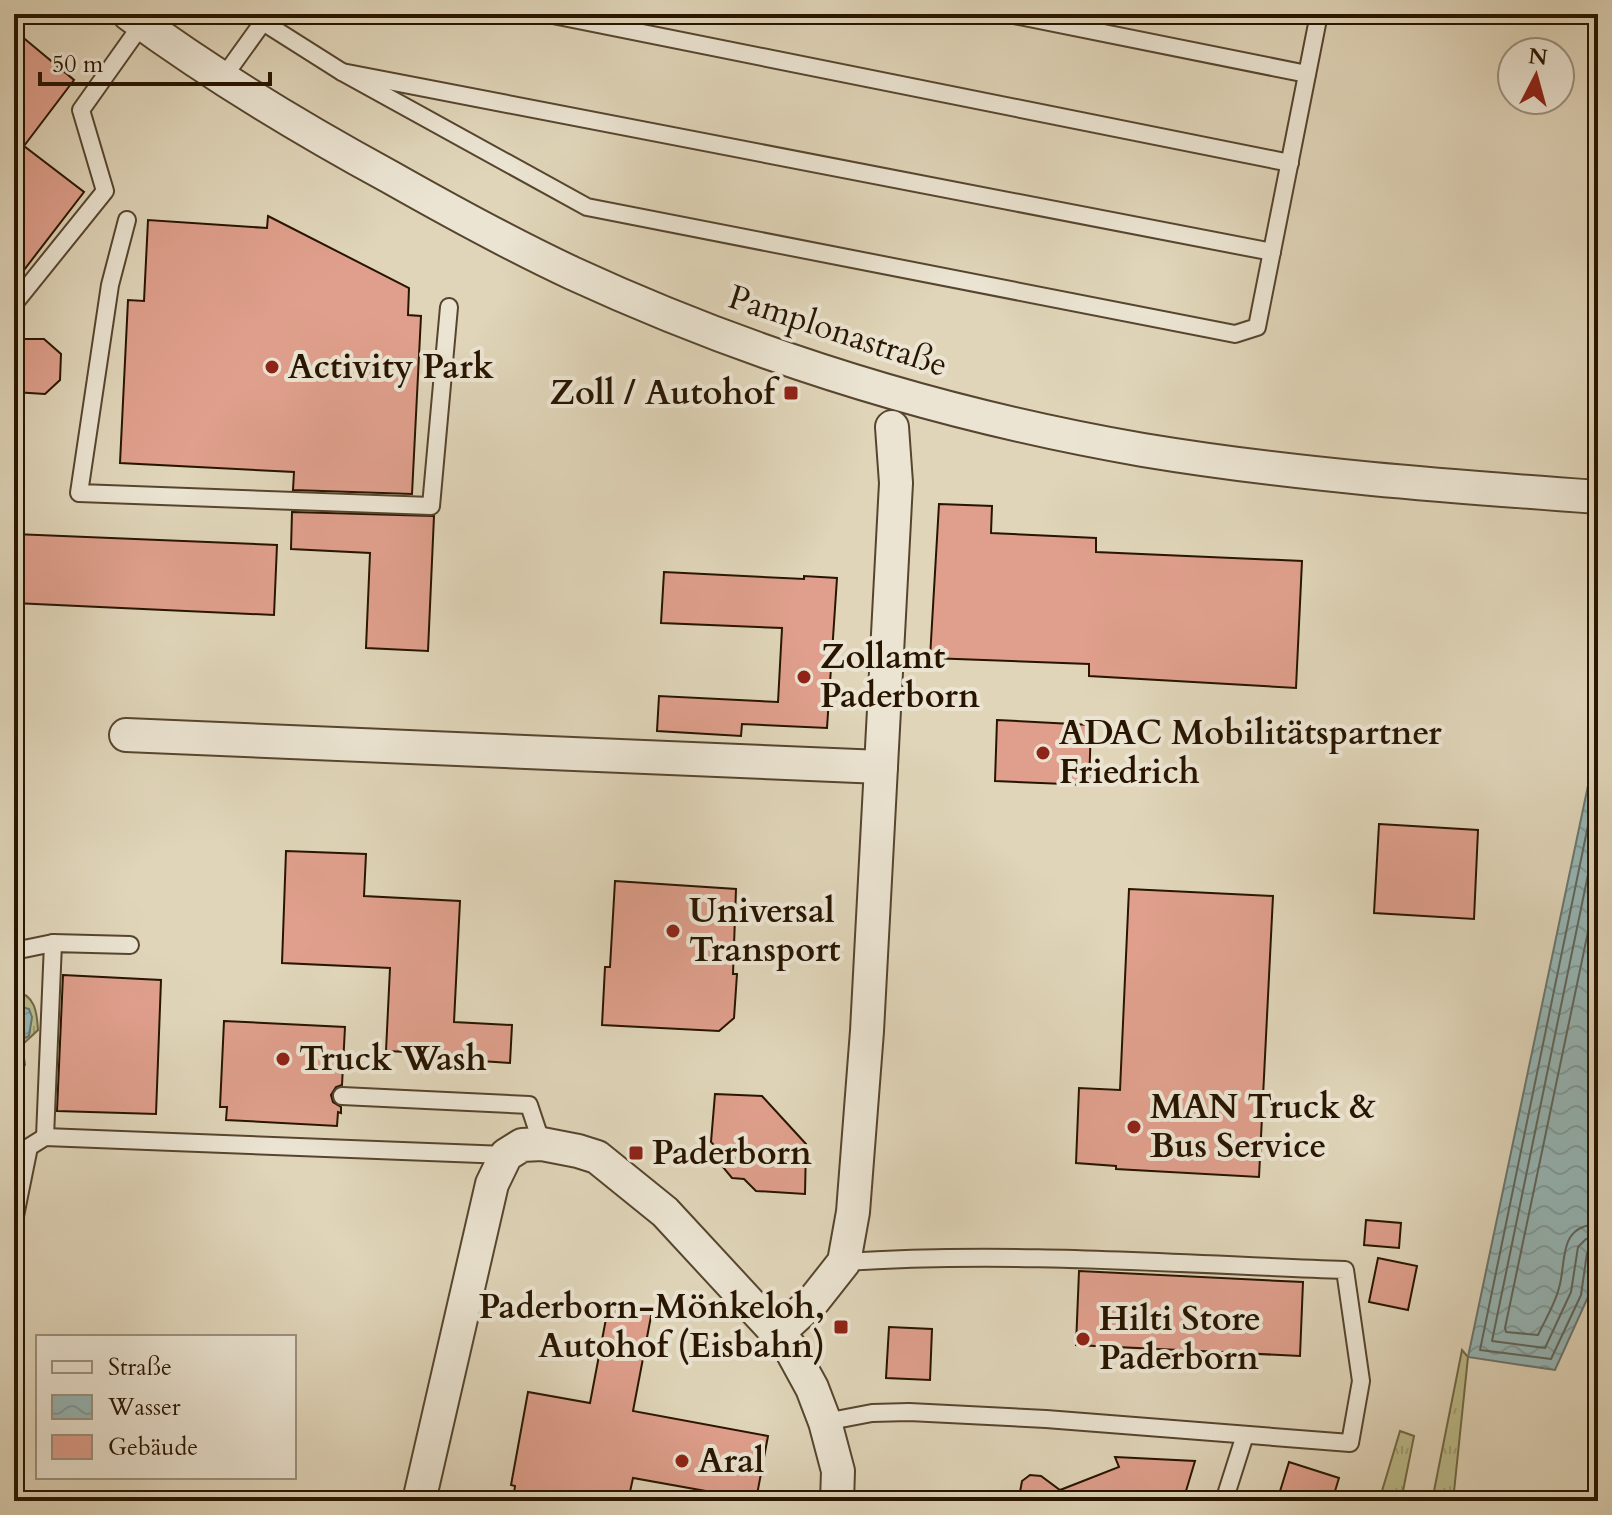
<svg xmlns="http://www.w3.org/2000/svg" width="1612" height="1515" viewBox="0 0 1612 1515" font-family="Cardo,serif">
  <defs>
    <pattern id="grass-tufts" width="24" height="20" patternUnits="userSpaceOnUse" patternTransform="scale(2)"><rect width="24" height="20" fill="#bbbb8a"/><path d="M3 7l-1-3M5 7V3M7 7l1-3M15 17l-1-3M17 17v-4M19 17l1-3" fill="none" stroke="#a1a075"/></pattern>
    <pattern id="water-waves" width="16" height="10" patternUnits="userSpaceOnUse" patternTransform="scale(2)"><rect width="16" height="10" fill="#96b7b7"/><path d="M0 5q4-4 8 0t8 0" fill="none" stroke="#819c9c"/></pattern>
  </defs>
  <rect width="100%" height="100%" fill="#e0d5b9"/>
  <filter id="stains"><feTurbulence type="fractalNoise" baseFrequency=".0025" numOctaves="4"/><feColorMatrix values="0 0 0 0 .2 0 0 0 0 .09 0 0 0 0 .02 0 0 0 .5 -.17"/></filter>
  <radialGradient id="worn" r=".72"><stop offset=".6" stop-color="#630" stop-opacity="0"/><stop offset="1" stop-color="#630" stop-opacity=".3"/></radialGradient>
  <!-- grass -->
  <g fill="url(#grass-tufts)" stroke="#726845" stroke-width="2">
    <path d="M14 991C35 994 37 1012 38 1030L22 1045 25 1065 14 1070Z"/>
    <path d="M1462 1350 1468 1357 1453 1501H1432Z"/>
    <path d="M1400 1431 1414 1436 1401 1501H1379Z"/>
  </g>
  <!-- water -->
  <g fill="url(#water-waves)" stroke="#6a766e" stroke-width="2">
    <path d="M1598 738V1227L1588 1297 1555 1370 1468 1357Z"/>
    <path d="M14 996 19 1006 29 1009 32 1017 29 1036 14 1043Z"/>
  </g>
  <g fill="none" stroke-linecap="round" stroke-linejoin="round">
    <!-- shore -->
    <g stroke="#5f665c" stroke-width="2">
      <path d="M1598 777 1480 1350 1551 1359 1581 1295 1587 1253 1591 1248 1598 1247"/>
      <path d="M1598 826 1492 1341 1545 1348 1571 1292 1578 1247 1586 1239 1598 1237"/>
      <path d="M1598 884 1505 1328 1506 1332 1538 1335C1545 1320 1555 1304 1559 1288 1567 1261 1557 1226 1598 1224"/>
    </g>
  </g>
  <!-- building -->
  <g fill="#df9f8c" stroke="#281500" stroke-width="2">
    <path d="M14 30 74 80 24 146 84 192 14 283Z"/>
    <path d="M268 216 409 288 408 315 421 316 412 494 293 490 294 472 120 463 128 300 144 301 148 220 267 228Z"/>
    <path d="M14 339H44L61 354 60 380 45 394 14 392Z"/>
    <path d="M939 504 992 506 991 533 1096 538V552L1302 561 1296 688 1089 676V664L930 658Z"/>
    <path d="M292 512 434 516 428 651 366 648 370 553 291 549Z"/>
    <path d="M14 534 277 545 274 615 14 603Z"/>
    <path d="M664 572 804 579V576L837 578 827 728 742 724 741 736 657 731 659 696 778 702 782 628 661 623Z"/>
    <path d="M997 720 1091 725 1089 785 995 781Z"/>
    <path d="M1379 824 1478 830 1474 919 1374 913Z"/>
    <path d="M286 851 366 854 364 896 460 901 454 1022 512 1025 510 1063 481 1061V1055L386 1051 390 968 282 963Z"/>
    <path d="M615 881 736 889 733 974H737L734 1018 719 1031 602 1025 605 967H610Z"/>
    <path d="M1129 889 1273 896 1259 1177 1116 1169V1166L1076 1163 1079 1088 1120 1090Z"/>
    <path d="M63 975 161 980 156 1114 57 1111Z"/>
    <path d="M224 1021 345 1027 342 1085 336 1087 331 1095 333 1102 341 1107V1113L338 1112 337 1126 226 1120 227 1107H220Z"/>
    <path d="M715 1094 762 1096 806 1144 805 1194 756 1191 744 1179 732 1178 722 1166V1154L711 1142Z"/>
    <path d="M1366 1220 1401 1223 1399 1248 1364 1245Z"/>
    <path d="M1378 1258 1417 1266 1408 1310 1369 1302Z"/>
    <path d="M1079 1271 1303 1282 1300 1356 1076 1345Z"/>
    <path d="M609 1303 652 1311 633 1411 768 1436 756 1500 633 1478 628 1501H513L515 1486 511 1485 528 1392 590 1403Z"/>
    <path d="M889 1327 932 1329 930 1380 886 1378Z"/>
    <path d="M1115 1457 1195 1461 1183 1501H1024L1020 1492 1022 1481 1030 1475 1041 1476 1060 1490 1119 1467Z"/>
    <path d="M1289 1462 1339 1478 1332 1501H1277Z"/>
  </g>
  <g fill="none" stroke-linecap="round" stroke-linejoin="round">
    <defs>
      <g id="service">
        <path d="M548 14 1290 163"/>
        <path d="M1009 14 1307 74"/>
        <path d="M263 22 342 72 1272 252"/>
        <path d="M342 72 587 207 1235 334 1257 327 1319 14"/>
        <path d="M222 79 263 22 265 14"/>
        <path d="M127 220 110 285 79 493 431 506 449 307"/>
        <path d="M14 304 105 191 81 110 142 24"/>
        <path d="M14 951 53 943"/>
        <path d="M342 1096 529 1105 542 1144"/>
        <path d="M45 1137 53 943 130 945"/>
        <path d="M14 1221 29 1147 45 1137 506 1155"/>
        <path d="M825 1422 872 1413 909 1412 1046 1419 1350 1443 1361 1381 1345 1270C1179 1264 1010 1251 844 1262"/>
        <path d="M1224 1501 1245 1435"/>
      </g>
      <g id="minor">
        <path d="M129 14C212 75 300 128 390 177 450 211 510 244 572 273 752 356 947 416 1143 450 1294 475 1446 486 1598 497"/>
        <path d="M126 735 881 767"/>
        <path d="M778 1333 814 1300 844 1262 853 1212 867 1031 896 483 892 427"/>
        <path d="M419 1501 492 1184 506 1155 522 1145 542 1144 578 1151 597 1157 665 1212 789 1346 812 1388 825 1422 838 1471 837 1501"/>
      </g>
    </defs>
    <!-- service casing -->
    <use href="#service" stroke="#56452e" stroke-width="20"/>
    <!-- minor casing -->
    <use href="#minor" stroke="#56452e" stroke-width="36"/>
    <!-- service -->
    <use href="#service" stroke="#ebe4d2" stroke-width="16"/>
    <!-- minor -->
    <use href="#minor" stroke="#ebe4d2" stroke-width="32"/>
  </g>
  <!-- markers -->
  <g fill="#8f2418" stroke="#ebe4d2" stroke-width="3">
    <circle cx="272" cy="367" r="8"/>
    <rect x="783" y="385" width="16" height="16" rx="4"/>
    <circle cx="804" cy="677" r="8"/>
    <circle cx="1043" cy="753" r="8"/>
    <circle cx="673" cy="931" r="8"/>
    <circle cx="283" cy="1059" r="8"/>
    <circle cx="1134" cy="1127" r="8"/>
    <rect x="628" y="1145" width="16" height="16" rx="4"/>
    <rect x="833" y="1319" width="16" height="16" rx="4"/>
    <circle cx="1083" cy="1339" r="8"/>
    <circle cx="682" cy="1461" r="8"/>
  </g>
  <g text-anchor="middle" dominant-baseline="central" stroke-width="8" stroke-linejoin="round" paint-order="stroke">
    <!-- street labels -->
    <g font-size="34" fill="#281500" stroke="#ebe4d2">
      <text transform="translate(838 331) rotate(18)">Pamplonastraße</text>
    </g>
    <!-- poi labels -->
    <g font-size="34" font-weight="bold" fill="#281500" stroke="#ebe4d2" text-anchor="start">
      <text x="288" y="367">Activity Park</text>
      <text x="775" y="393" text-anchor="end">Zoll / Autohof</text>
      <text x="820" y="657">Zollamt<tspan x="820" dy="39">Paderborn</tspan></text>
      <text x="1059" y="733">ADAC Mobilitätspartner<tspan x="1059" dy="39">Friedrich</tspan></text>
      <text x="689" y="911">Universal<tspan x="689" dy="39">Transport</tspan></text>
      <text x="299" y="1059">Truck Wash</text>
      <text x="1150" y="1107">MAN Truck &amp;<tspan x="1150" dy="39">Bus Service</tspan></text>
      <text x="652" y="1153">Paderborn</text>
      <text x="825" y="1307" text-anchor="end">Paderborn-Mönkeloh,<tspan x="825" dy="39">Autohof (Eisbahn)</tspan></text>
      <text x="1099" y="1319">Hilti Store<tspan x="1099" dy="39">Paderborn</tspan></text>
      <text x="698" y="1461">Aral</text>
    </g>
  </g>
  <!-- margin -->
  <rect width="1612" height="1515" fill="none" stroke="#e0d5b9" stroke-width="48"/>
  <rect x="16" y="16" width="1580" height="1483" fill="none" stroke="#281500" stroke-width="4"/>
  <rect x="24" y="24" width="1564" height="1467" fill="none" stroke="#281500" stroke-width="2"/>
  <!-- legend -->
  <rect x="36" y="1335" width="260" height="144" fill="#ebe4d2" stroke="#9d917e" stroke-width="2"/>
  <rect x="52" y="1361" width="40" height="12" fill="#ebe4d2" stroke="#9d917e" stroke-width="2"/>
  <text x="108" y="1375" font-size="24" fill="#281500">Straße</text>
  <rect x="52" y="1395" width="40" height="24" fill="url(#water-waves)" stroke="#9d917e" stroke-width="2"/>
  <text x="108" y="1415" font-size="24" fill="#281500">Wasser</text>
  <rect x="52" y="1435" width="40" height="24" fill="#df9f8c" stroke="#9d917e" stroke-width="2"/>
  <text x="108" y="1455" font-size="24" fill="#281500">Gebäude</text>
  <!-- north arrow -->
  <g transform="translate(1536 76) rotate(6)"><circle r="38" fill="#ebe4d2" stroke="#9d917e" stroke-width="2"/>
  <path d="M0-6L14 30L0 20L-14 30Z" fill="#8f2418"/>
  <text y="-12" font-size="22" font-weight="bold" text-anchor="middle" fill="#281500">N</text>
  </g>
  <!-- scale -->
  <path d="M40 72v12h230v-12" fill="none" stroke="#281500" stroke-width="4"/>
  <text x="52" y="72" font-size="24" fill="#281500" stroke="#ebe4d2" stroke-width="6" paint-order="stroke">50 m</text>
  <rect width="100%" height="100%" filter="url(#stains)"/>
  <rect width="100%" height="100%" fill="url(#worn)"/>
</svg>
